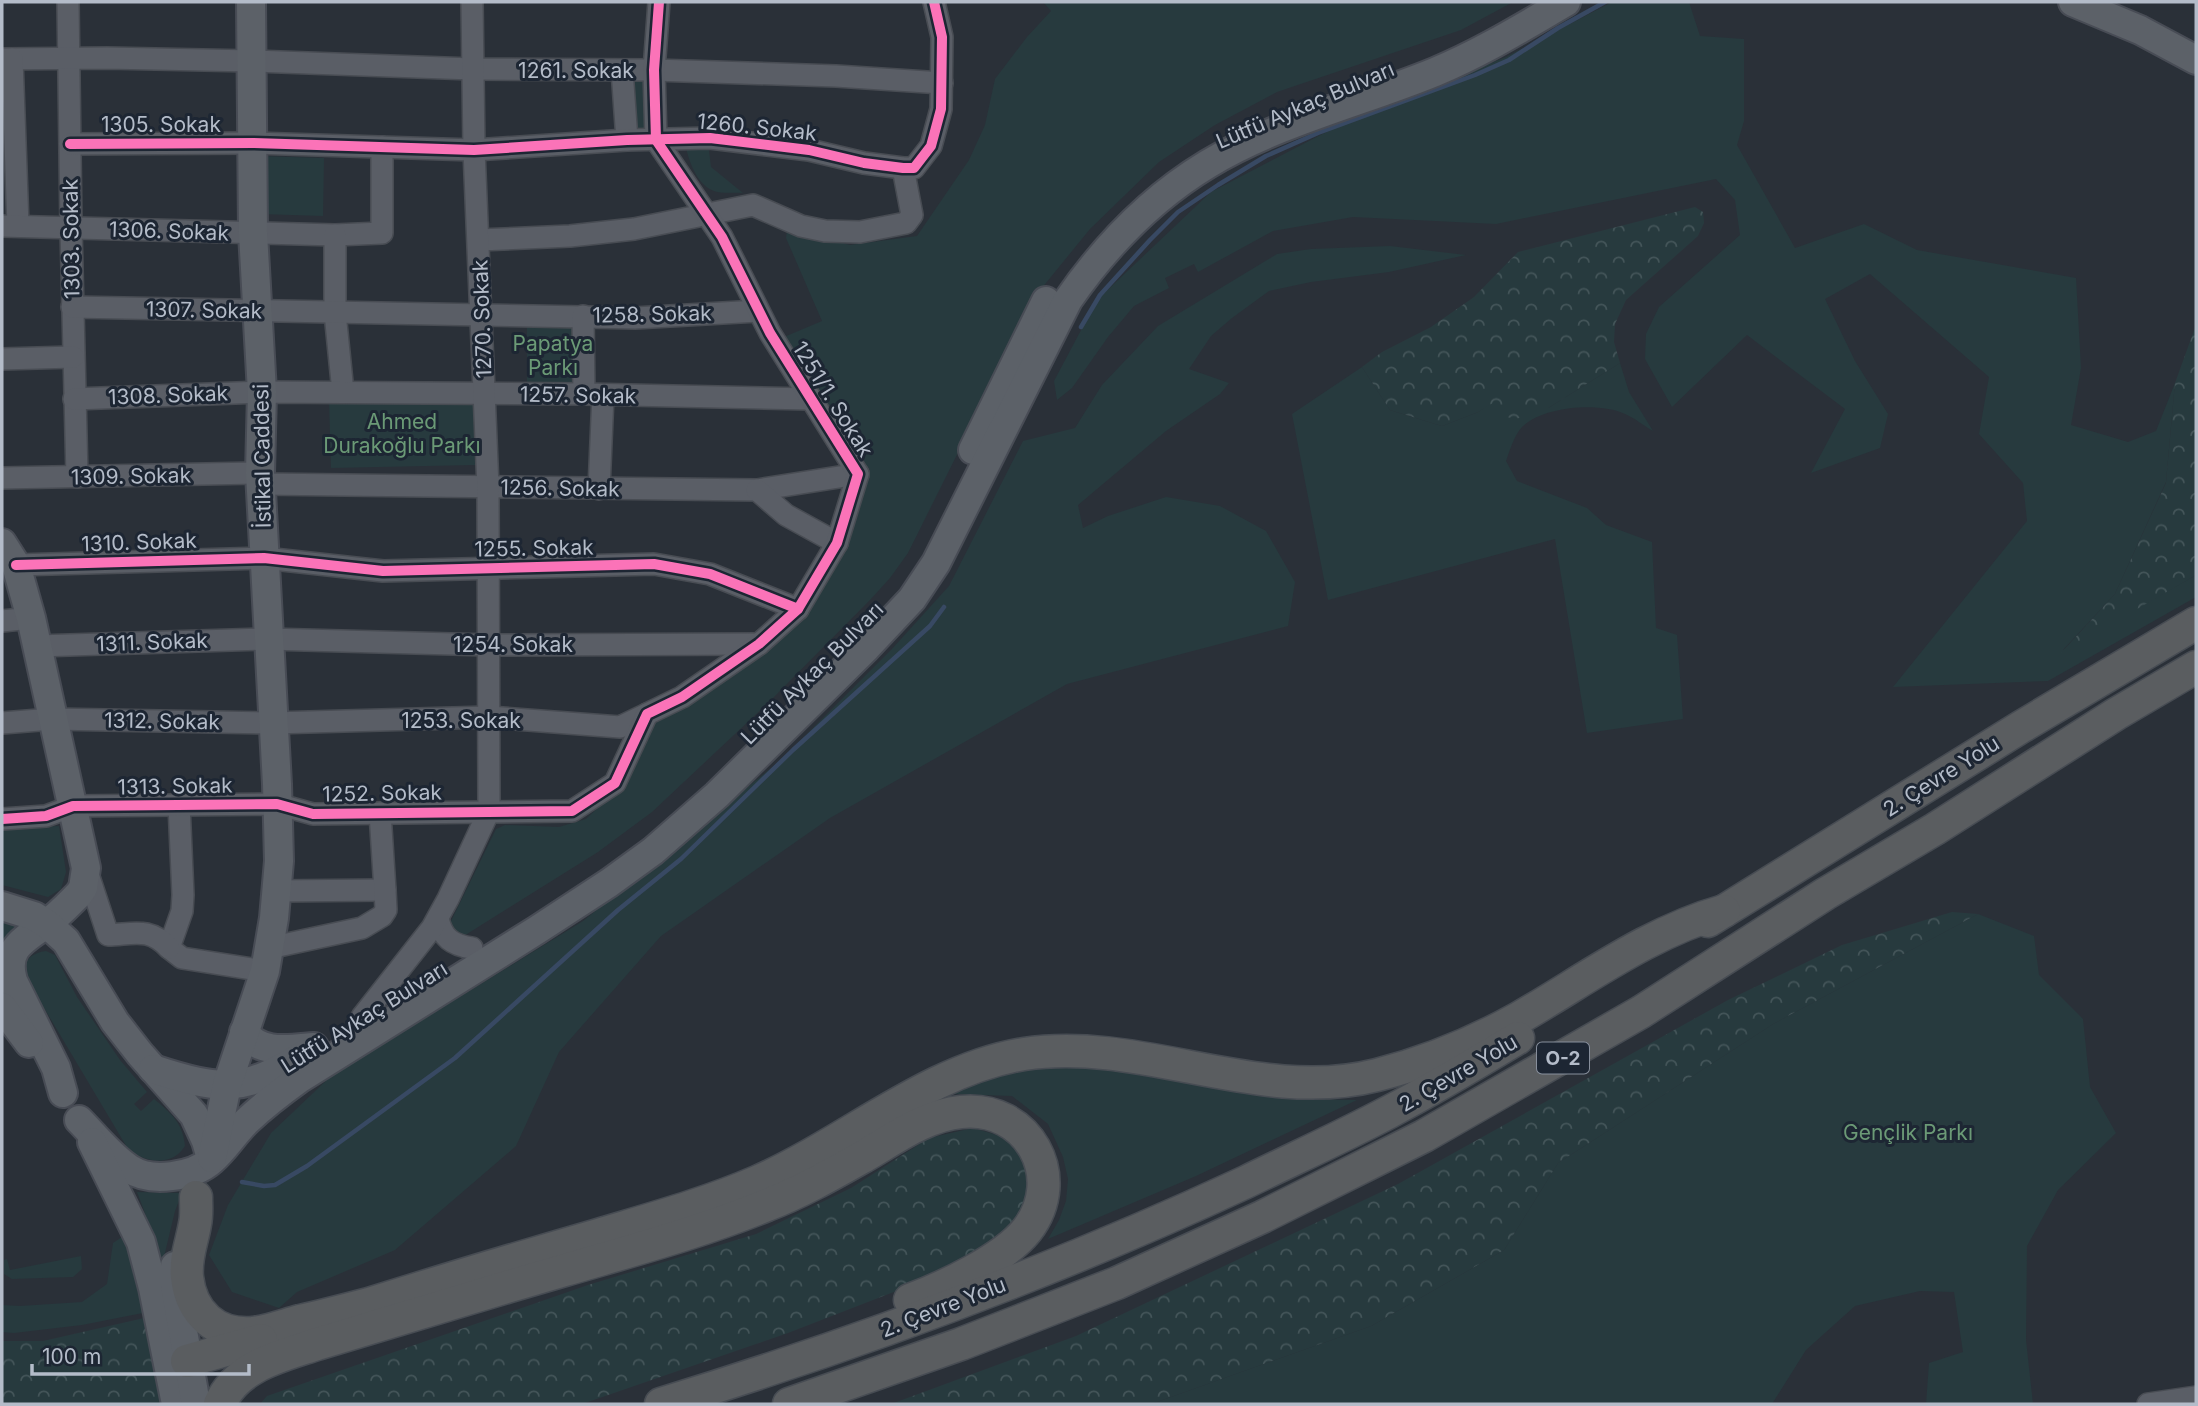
<svg xmlns="http://www.w3.org/2000/svg" width="2198" height="1406" viewBox="0 0 2198 1406" font-family="Inter,sans-serif">
  <defs>
    <pattern id="forest-crowns" width="20" height="18" patternUnits="userSpaceOnUse" patternTransform="scale(1.75)"><rect width="20" height="18" fill="#273a3e"/><path d="M2 6a3 3 0 1 1 6 0M12 15a3 3 0 1 1 6 0" fill="none" stroke="#445559"/></pattern>
  </defs>
  <rect width="100%" height="100%" fill="#2a3038"/>
  <!-- green -->
  <g fill="#273a3e">
    <path d="M1043 2H1513L1461 30 1277 92 1215 125 1159 162 1090 229 1037 294 908 553 890 578 870 600 769 702 652 812 598 852 467 934 458 936 452 929 451 921 496 829 505 825 559 827 586 819 626 781 655 721 799 621 865 470 784 337 822 321 786 238 787 231 794 229 850 245 917 236 969 160 985 125 995 79 1027 37 1051 11Z"/>
    <path d="M1612 2H1689L1700 36 1744 39V121L1737 145 1795 248 1864 224 1917 250 2076 278 2081 368 2071 425 2128 442 2156 431 2175 383 2166 482 2115 594 2063 650 2196 575V597L2048 681 1893 687 2027 521 2023 483 1979 434 1989 377 1870 274 1825 299 1855 361 1888 414 1880 448 1811 473 1845 409 1747 335 1672 407 1645 359 1646 334 1659 307 1740 235 1735 200 1716 179 1496 224 1353 217 1273 231 1198 272 1194 264 1165 278 1169 288 1134 306 1108 337 1072 388 1057 400 1054 381 1097 300 1211 192 1359 115 1506 57Z"/>
    <path d="M647 75 651 128 631 130 627 77Z"/>
    <path d="M708 143 711 167 743 193C734 192 722 194 714 191 696 184 689 161 685 144Z"/>
    <path d="M260 156 324 158 323 216 259 214Z"/>
    <path d="M1390 246 1466 255 1389 272 1311 282 1269 291 1232 318 1211 336 1189 369 1229 383 1220 394 1166 431 1078 505 1083 528 1108 516 1166 497 1220 506 1266 531 1295 582 1288 626 1067 684 830 818 661 936 559 1052 516 1146 395 1250 297 1292 279 1308 232 1292 209 1255 228 1205 271 1133 331 1076 583 921 781 760 891 650 949 586 1023 441 1075 428 1102 385 1158 326 1277 254 1311 249Z"/>
    <path d="M527 324 580 325V385H527Z"/>
    <path d="M1620 363 1629 392 1653 431C1644 426 1635 418 1625 414 1600 402 1543 406 1522 427 1514 436 1510 450 1506 461L1517 481 1587 508 1606 525 1652 542 1656 628 1677 635 1683 719 1587 733 1555 539 1328 600 1292 414 1362 367 1390 410 1442 426 1478 412 1493 402 1548 408Z"/>
    <path d="M329 399H473L475 465 331 468Z"/>
    <path d="M59 826 66 872 61 889 48 897 2 885V829Z"/>
    <path d="M1978 914 2034 936 2039 975 2083 1019 2090 1087 2116 1133 2058 1190 2027 1246 2026 1340 2033 1404H1926L1929 1363 1963 1352 1954 1292 1920 1291 1855 1306 1806 1350 1772 1404H1151L1371 1326 1504 1250 1558 1163 1773 1024Z"/>
    <path d="M2 920 19 927 2 945Z"/>
    <path d="M46 951 55 955 77 997 120 1060 147 1092 134 1104 141 1111 154 1099C171 1113 183 1123 185 1146 172 1167 145 1163 128 1149L25 976C23 960 31 953 46 951Z"/>
    <path d="M1113 1065 1305 1099 1357 1100 1196 1176 1048 1239 1059 1220 1066 1201 1068 1179 1063 1157 1048 1124 1012 1096 952 1094 988 1078 1043 1067Z"/>
    <path d="M137 1192 182 1193 175 1211 163 1261Z"/>
    <path d="M122 1237 130 1245 153 1311 82 1325 14 1333 2 1332V1305L20 1306 82 1302 107 1284 113 1243Z"/>
    <path d="M81 1256 82 1269 73 1277 12 1279 4 1274V1260L7 1259 10 1270Z"/>
  </g>
  <!-- forest -->
  <g fill="url(#forest-crowns)">
    <path d="M1695 207 1703 212 1704 223 1698 236 1626 300 1615 324 1614 342 1620 363 1548 408 1516 419 1497 415 1493 403 1478 412 1442 426 1390 410 1362 367 1382 352 1431 327 1474 297 1518 252Z"/>
    <path d="M2196 325V575L2061 653 2115 594 2166 483 2175 383Z"/>
    <path d="M1952 912 1978 914 1773 1024 1558 1163 1504 1250 1371 1326 1151 1404H891L1076 1336 1398 1184 1728 1000 1842 945Z"/>
    <path d="M973 1128 1007 1138 1026 1158 1035 1191 1020 1222 971 1262 788 1333 582 1404H260L267 1396 588 1285 756 1234 851 1188 929 1138Z"/>
    <path d="M153 1316 166 1404H2V1341H43Z"/>
  </g>
  <g fill="none" stroke-linecap="round" stroke-linejoin="round">
    <!-- stream -->
    <g stroke="#384963" stroke-width="4.5">
      <path d="M1081 327 1100 295 1150 240 1178 212 1218 185 1266 156 1318 133 1475 75 1509 60 1558 28 1605 2"/>
      <path d="M242 1182 264 1186 275 1185 307 1166 455 1058 618 910 681 859 793 750 930 626 944 607"/>
    </g>
    <defs>
      <g id="minor">
        <path d="M68 2 71 228 77 477"/>
        <path d="M2 59 107 58 252 61 472 69 654 70 836 76 942 83"/>
        <path d="M12 59 18 226"/>
        <path d="M622 70 627 140"/>
        <path d="M70 144 253 143 474 150 627 140 710 138 809 150 864 163 903 168H914L931 146 941 109 942 37 934 2"/>
        <path d="M2 226 335 235 382 233V147"/>
        <path d="M335 235V313L343 392"/>
        <path d="M479 240 570 236 634 229 753 205 801 226 825 231 860 232 906 223 912 215 903 168"/>
        <path d="M72 307 635 318 758 311"/>
        <path d="M583 316 584 394"/>
        <path d="M2 359 73 357"/>
        <path d="M74 399 262 392 584 394 810 399"/>
        <path d="M2 478 260 473"/>
        <path d="M261 484 757 490 858 474"/>
        <path d="M599 489 603 395"/>
        <path d="M757 490 786 515 837 543"/>
        <path d="M16 565 264 558 383 571 654 564 710 574 798 609"/>
        <path d="M2 621 31 618"/>
        <path d="M37 646 268 639 489 645 759 644"/>
        <path d="M2 723 52 719 273 723 489 717 620 727 647 714"/>
        <path d="M179 805 183 895 182 911 169 948 182 958 265 971"/>
        <path d="M2 819 46 816 73 806 277 804 313 814 572 811 615 783 647 714 682 697 759 644 798 609 837 543 858 474 770 333 722 237 656 140 654 70 659 2"/>
        <path d="M86 868 108 935C135 934 149 927 169 948"/>
        <path d="M276 891 385 890"/>
        <path d="M438 918C442 938 452 945 472 948"/>
        <path d="M269 948 362 928 382 916 386 910 385 890 380 813"/>
        <path d="M362 1017 432 928 448 899 489 811 488 488 474 150 472 2"/>
        <path d="M2148 1404 2196 1397"/>
      </g>
      <g id="major">
        <path d="M2073 2 2140 30 2196 60"/>
        <path d="M973 450 1046 301"/>
        <path d="M2 543 16 565 31 618 86 868 83 888 79 894C69 904 58 916 46 924 22 941 4 949 13 981L56 1068 63 1093"/>
        <path d="M2 906 34 916 47 924 66 941 115 1022 140 1054 194 1115 206 1141 211 1158"/>
        <path d="M2 1007 29 1043"/>
        <path d="M244 1032C260 1055 289 1049 314 1047"/>
        <path d="M153 1069C220 1091 245 1093 305 1054"/>
        <path d="M79 1120C95 1136 111 1157 130 1169 151 1183 193 1177 212 1160 225 1149 235 1132 248 1120 264 1105 281 1092 299 1079L537 930 609 883 653 851 717 795 866 648 912 599 936 563 1068 300C1106 245 1150 199 1208 164 1275 123 1362 102 1435 72 1481 53 1523 27 1566 2"/>
        <path d="M92 1142 141 1242 153 1288 176 1404"/>
        <path d="M212 1158 227 1085 265 971 274 918 279 861 277 784 260 473 262 392 253 233 251 2"/>
        <path d="M175 1266V1286L196 1404"/>
      </g>
      <g id="highway">
        <path d="M1708 921 2021 727 2196 623"/>
        <path d="M196 1197C196 1206 197 1215 195 1224 192 1242 185 1258 187 1277 191 1313 216 1336 253 1333 269 1331 285 1325 300 1321 323 1316 346 1310 369 1304 445 1280 522 1257 598 1235 651 1219 706 1204 757 1182 845 1144 929 1069 1024 1054 1143 1036 1259 1105 1377 1075 1424 1063 1476 1042 1519 1018 1585 980 1649 932 1724 911"/>
        <path d="M187 1361 261 1340"/>
        <path d="M220 1404C236 1366 281 1356 317 1344 399 1319 482 1294 565 1270 633 1250 701 1232 767 1205 801 1192 834 1173 866 1155 895 1138 927 1115 961 1112 1028 1105 1068 1177 1027 1230 1004 1259 945 1287 910 1300"/>
        <path d="M661 1404C860 1343 1057 1270 1246 1182 1293 1159 1342 1137 1389 1112 1433 1089 1475 1064 1518 1038"/>
        <path d="M789 1404 961 1344 1117 1283 1262 1217 1424 1136 1641 1012 1825 894 1935 829 2116 714 2196 667"/>
      </g>
    </defs>
    <!-- minor casing -->
    <use href="#minor" stroke="#484c53" stroke-width="24"/>
    <!-- major casing -->
    <use href="#major" stroke="#484c55" stroke-width="32"/>
    <!-- highway casing -->
    <use href="#highway" stroke="#474c53" stroke-width="35"/>
    <!-- minor -->
    <use href="#minor" stroke="#5a5e66" stroke-width="21"/>
    <!-- major -->
    <use href="#major" stroke="#5c6168" stroke-width="28"/>
    <!-- highway -->
    <use href="#highway" stroke="#5a5d60" stroke-width="32"/>
    <defs>
      <g id="cycleway">
        <path d="M70 144 253 143 474 150 627 140 710 138 809 150 864 163 903 168H914L931 146 941 109 942 37 934 2"/>
        <path d="M16 565 264 558 383 571 654 564 710 574 798 609"/>
        <path d="M2 819 46 816 73 806 277 804 313 814 572 811 615 783 647 714 682 697 759 644 798 609 837 543 858 474 770 333 722 237 656 140 654 70 659 2"/>
      </g>
    </defs>
    <!-- cycleway casing -->
    <use href="#cycleway" stroke="#1d2633" stroke-width="15"/>
    <!-- cycleway -->
    <use href="#cycleway" stroke="#fb73b8" stroke-width="10"/>
  </g>
  <g text-anchor="middle" dominant-baseline="central" stroke-width="6" stroke-linejoin="round" paint-order="stroke">
    <!-- shield labels -->
    <rect fill="#1d2633" stroke="#878f9c" stroke-width="2" x="1537" y="1042.5" width="52" height="31" rx="5"/>
    <g font-size="19" font-weight="bold" fill="#b4bcc9">
      <text x="1563" y="1058">O-2</text>
    </g>
    <!-- street labels -->
    <g font-size="21" fill="#b4bcc9" stroke="#1d2633">
      <text x="576" y="70">1261. Sokak</text>
      <text transform="translate(1305 105) rotate(-23)">Lütfü Aykaç Bulvarı</text>
      <text x="161" y="124">1305. Sokak</text>
      <text transform="translate(757 127) rotate(6)">1260. Sokak</text>
      <text transform="translate(169 231) rotate(2)">1306. Sokak</text>
      <text transform="translate(71 239) rotate(-91)">1303. Sokak</text>
      <text transform="translate(204 310) rotate(1)">1307. Sokak</text>
      <text transform="translate(652 314) rotate(-1)">1258. Sokak</text>
      <text transform="translate(482 319) rotate(-92)">1270. Sokak</text>
      <text transform="translate(168 395) rotate(-2)">1308. Sokak</text>
      <text transform="translate(578 395) rotate(1)">1257. Sokak</text>
      <text transform="translate(833 399) rotate(58)">1251/1. Sokak</text>
      <text transform="translate(262 456) rotate(-91)">İstikal Caddesi</text>
      <text transform="translate(131 476) rotate(-1)">1309. Sokak</text>
      <text transform="translate(560 488) rotate(1)">1256. Sokak</text>
      <text transform="translate(139 542) rotate(-2)">1310. Sokak</text>
      <text transform="translate(534 548) rotate(-1)">1255. Sokak</text>
      <text transform="translate(152 642) rotate(-2)">1311. Sokak</text>
      <text x="513" y="644">1254. Sokak</text>
      <text transform="translate(812 673) rotate(-45)">Lütfü Aykaç Bulvarı</text>
      <text x="461" y="720">1253. Sokak</text>
      <text transform="translate(162 721) rotate(1)">1312. Sokak</text>
      <text transform="translate(1941 776) rotate(-32)">2. Çevre Yolu</text>
      <text transform="translate(175 786) rotate(-1)">1313. Sokak</text>
      <text transform="translate(382 793) rotate(-1)">1252. Sokak</text>
      <text transform="translate(364 1017) rotate(-32)">Lütfü Aykaç Bulvarı</text>
      <text transform="translate(1458 1073) rotate(-30)">2. Çevre Yolu</text>
      <text transform="translate(943 1307) rotate(-21)">2. Çevre Yolu</text>
    </g>
    <!-- park labels -->
    <g font-size="21" fill="#6b9a76" stroke="#1d2633">
      <text x="553" y="343">Papatya<tspan x="553" dy="24">Parkı</tspan></text>
      <text x="402" y="421">Ahmed<tspan x="402" dy="24">Durakoğlu Parkı</tspan></text>
      <text x="1908" y="1132">Gençlik Parkı</text>
    </g>
  </g>
  <!-- border -->
  <rect width="2198" height="1406" fill="none" stroke="#b4bcc9" stroke-width="7"/>
  <!-- scale -->
  <path d="M32 1364v10h217v-10" fill="none" stroke="#b4bcc9" stroke-width="3.5"/>
  <text x="42" y="1364" font-size="21" fill="#b4bcc9" stroke="#1d2633" stroke-width="5" paint-order="stroke">100 m</text>
</svg>
